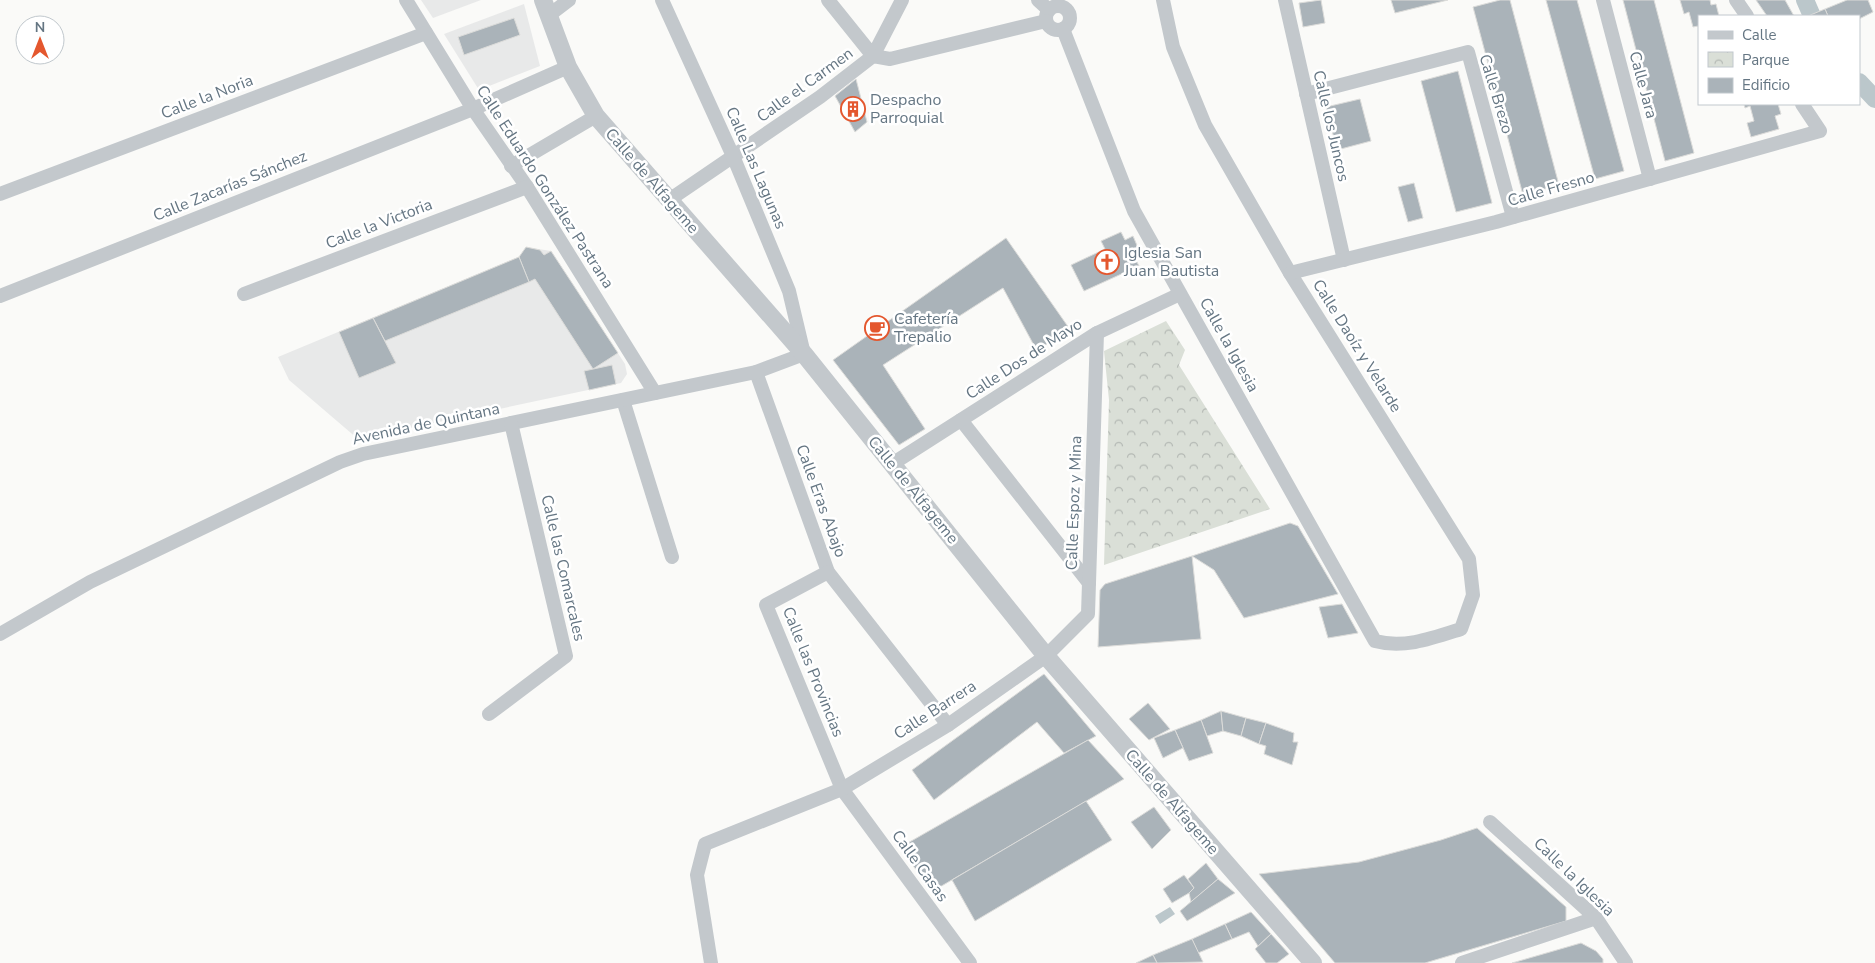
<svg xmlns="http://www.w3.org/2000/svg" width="1875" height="963" viewBox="0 0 1875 963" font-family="'Nunito Sans',sans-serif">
  <defs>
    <pattern id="park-crowns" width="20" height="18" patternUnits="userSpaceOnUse" patternTransform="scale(1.25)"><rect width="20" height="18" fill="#dadfd7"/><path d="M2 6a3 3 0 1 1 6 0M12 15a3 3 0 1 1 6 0" fill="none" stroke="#b4b9b4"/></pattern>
  </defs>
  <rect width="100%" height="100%" fill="#fafaf8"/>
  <!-- built -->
  <g fill="#e8e9e9">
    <path d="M421 0H481L433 18Z"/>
    <path d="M524 4 540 66 479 90 444 34Z"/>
    <path d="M526 247 551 251 625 364 627 374 621 383 358 439 289 380 278 357 523 255Z"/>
  </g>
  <!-- park -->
  <path fill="url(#park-crowns)" d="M1166 321 1185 350 1179 365 1270 509 1104 565 1109 400 1104 351Z"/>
  <!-- water -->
  <path fill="#bbc7cb" d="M1170 907 1175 914 1160 924 1155 916Z"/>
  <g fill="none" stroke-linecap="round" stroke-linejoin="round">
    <!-- canal -->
    <g stroke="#bbc7cb" stroke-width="18">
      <path d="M1805 0 1812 16"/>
      <path d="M1859 82 1875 99"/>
    </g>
  </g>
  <!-- building -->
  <g fill="#aab3b9" stroke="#dcdcda">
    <path d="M1321 0 1325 23 1303 27 1299 3Z"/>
    <path d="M1391 0H1448L1395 13Z"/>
    <path d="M1500 0H1510L1559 185 1523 195 1473 7Z"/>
    <path d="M1546 0H1577L1624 171 1595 179Z"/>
    <path d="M1623 0H1654L1694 153 1665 161Z"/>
    <path d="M1680 0H1710L1711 5 1716 4 1719 16H1699V29L1698 26 1693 27 1689 12 1684 14Z"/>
    <path d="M1756 0H1785L1794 16H1767Z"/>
    <path d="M1847 0H1868L1873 12 1859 19V16H1828L1825 9Z"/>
    <path d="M1825 9 1828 16H1808Z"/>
    <path d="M514 18 520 35 464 55 458 37Z"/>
    <path d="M1458 71 1492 203 1456 212 1421 81Z"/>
    <path d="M856 79 867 122 855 132 835 96Z"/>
    <path d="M1360 99 1371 141 1337 150 1326 107Z"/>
    <path d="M1744 104H1778L1781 114 1775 116 1779 129 1751 137 1747 123 1754 121 1750 106 1745 108Z"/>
    <path d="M1414 183 1423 218 1408 222 1398 187Z"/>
    <path d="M1121 232 1125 240 1133 236 1142 257 1136 260 1139 266 1084 291 1071 265 1105 249 1101 241Z"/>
    <path d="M1006 238 1069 328 1037 351 1003 288 883 365 925 429 899 445 833 360Z"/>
    <path d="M526 247 540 250 544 255 551 251 618 353 593 369 535 279 529 282 519 257Z"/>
    <path d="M519 257 529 282 385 341 373 318Z"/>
    <path d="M373 318 396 363 359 378 339 332Z"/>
    <path d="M612 365 616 384 589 390 584 371Z"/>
    <path d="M1290 523 1298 526 1338 594 1244 618 1214 570 1192 556Z"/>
    <path d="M1192 556 1201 639 1098 647 1100 590 1105 584Z"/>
    <path d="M1342 604 1358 633 1328 638 1319 607Z"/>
    <path d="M1044 674 1096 736 1064 753 1037 722 934 800 912 770Z"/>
    <path d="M1148 703 1170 729 1149 740 1129 719Z"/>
    <path d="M1221 711 1223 731 1207 736 1201 720Z"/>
    <path d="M1221 711 1246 718 1241 736 1223 731Z"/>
    <path d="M1246 718 1266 723 1259 744 1241 736Z"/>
    <path d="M1201 720 1213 753 1189 761 1175 730Z"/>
    <path d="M1266 723 1294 733 1293 742H1298L1292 765 1264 754 1266 746 1259 744Z"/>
    <path d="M1175 730 1183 748 1163 758 1154 738Z"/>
    <path d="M1088 740 1124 779 933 891 899 848Z"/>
    <path d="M1086 801 1112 840 975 921 952 880Z"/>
    <path d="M1154 807 1171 830 1152 849 1131 822Z"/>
    <path d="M1477 828 1566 907V921L1425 963H1335L1259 874 1359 862 1441 840Z"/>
    <path d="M1206 863 1218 879 1191 902 1189 893 1194 888 1188 879Z"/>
    <path d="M1184 875 1194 888 1189 893 1172 903 1163 889Z"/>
    <path d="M1218 879 1235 893 1187 921 1180 911Z"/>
    <path d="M1251 912 1271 934 1258 946 1249 932 1232 939 1225 924Z"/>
    <path d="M1225 924 1232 939 1198 953 1192 939Z"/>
    <path d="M1271 934 1289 954 1277 963H1266L1255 949Z"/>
    <path d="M1192 939 1203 962 1157 963 1153 955Z"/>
    <path d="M1581 943 1596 951 1603 959V963H1512Z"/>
    <path d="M1153 955 1157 963H1136Z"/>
  </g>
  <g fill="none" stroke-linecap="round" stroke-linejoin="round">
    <!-- minor -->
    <g stroke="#c3c8cc" stroke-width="14">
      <path d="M406 0 473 109 527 187 655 393"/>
      <path d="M828 0 873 56 902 0"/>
      <path d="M1038 0 1049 10"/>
      <path d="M1285 0 1344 260"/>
      <path d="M1603 0 1650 179"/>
      <path d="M1736 0 1747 16"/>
      <circle cx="1058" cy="18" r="12"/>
      <path d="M548 16 569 0"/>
      <path d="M1063 29 1134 211 1375 641C1404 649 1433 638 1461 629L1473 595 1469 559 1290 273 1205 125 1173 47 1163 0"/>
      <path d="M1306 94 1468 52 1513 217"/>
      <path d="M511 166 596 116"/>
      <path d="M0 194 426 33"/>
      <path d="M669 200 820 97 873 56 890 59 1046 21"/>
      <path d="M1290 273 1496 222 1820 131 1802 104"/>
      <path d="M244 294 527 187"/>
      <path d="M0 296 473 109 568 67"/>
      <path d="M756 372 828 572 948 725"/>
      <path d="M623 400 672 557"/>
      <path d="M961 420 1089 583"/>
      <path d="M892 464 1097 333 1180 294"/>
      <path d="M828 572 766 605 842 789 970 963"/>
      <path d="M0 634 90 582 340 462 363 454 756 372 804 354 789 291 733 156 662 0"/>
      <path d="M489 714 566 656 511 423"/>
      <path d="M1490 822 1596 918 1626 963"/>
      <path d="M711 963 697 875 705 844 842 789 948 725 1046 656 1088 614 1097 333"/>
      <path d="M1462 963 1596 918"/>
    </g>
    <!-- tertiary -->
    <path stroke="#c3c8cc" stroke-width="18" d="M543 0 568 67 596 116 804 354 1046 656 1313 963"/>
  </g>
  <!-- icons -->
  <defs>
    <symbol id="building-ring" viewBox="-11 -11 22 22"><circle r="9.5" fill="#fff" stroke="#e4572e" stroke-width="1.5"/><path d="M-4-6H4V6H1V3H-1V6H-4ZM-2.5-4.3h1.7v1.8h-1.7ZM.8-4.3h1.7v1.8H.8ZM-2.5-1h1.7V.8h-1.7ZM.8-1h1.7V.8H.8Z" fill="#e4572e"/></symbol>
    <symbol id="church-ring" viewBox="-11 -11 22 22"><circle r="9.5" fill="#fff" stroke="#e4572e" stroke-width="1.5"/><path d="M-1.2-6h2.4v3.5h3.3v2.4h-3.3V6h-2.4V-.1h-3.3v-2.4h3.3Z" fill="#e4572e"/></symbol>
    <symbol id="cafe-ring" viewBox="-11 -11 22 22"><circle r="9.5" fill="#fff" stroke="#e4572e" stroke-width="1.5"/><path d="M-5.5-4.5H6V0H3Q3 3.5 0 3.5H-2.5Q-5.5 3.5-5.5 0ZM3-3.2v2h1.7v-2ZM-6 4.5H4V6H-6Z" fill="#e4572e"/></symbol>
  </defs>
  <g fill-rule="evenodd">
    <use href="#building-ring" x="839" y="95" width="28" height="28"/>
    <use href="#church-ring" x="1093" y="248" width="28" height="28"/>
    <use href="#cafe-ring" x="863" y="314" width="28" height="28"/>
  </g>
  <g text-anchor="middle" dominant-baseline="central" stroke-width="5" stroke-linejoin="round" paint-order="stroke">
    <!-- street labels -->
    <g font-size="16" fill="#657683" stroke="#fff">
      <text transform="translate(805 85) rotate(-36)">Calle el Carmen</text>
      <text transform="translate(1643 85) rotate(75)">Calle Jara</text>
      <text transform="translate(1496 94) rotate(73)">Calle Brezo</text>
      <text transform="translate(207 97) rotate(-21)">Calle la Noria</text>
      <text transform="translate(1331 126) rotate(77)">Calle los Juncos</text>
      <text transform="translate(756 168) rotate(67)">Calle Las Lagunas</text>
      <text transform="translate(652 181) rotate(49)">Calle de Alfageme</text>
      <text transform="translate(230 186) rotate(-22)">Calle Zacarías Sánchez</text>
      <text transform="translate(545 187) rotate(57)">Calle Eduardo González Pastrana</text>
      <text transform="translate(1551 189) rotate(-16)">Calle Fresno</text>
      <text transform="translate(379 224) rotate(-21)">Calle la Victoria</text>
      <text transform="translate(1229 345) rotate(61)">Calle la Iglesia</text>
      <text transform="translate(1357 346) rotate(58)">Calle Daoíz y Velarde</text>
      <text transform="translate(1024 359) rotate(-33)">Calle Dos de Mayo</text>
      <text transform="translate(426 424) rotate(-12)">Avenida de Quintana</text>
      <text transform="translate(913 490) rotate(51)">Calle de Alfageme</text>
      <text transform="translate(821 501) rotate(70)">Calle Eras Abajo</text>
      <text transform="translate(1074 503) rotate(-88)">Calle Espoz y Mina</text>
      <text transform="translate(563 568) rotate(77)">Calle las Comarcales</text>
      <text transform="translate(813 672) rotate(68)">Calle las Provincias</text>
      <text transform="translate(935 710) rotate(-33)">Calle Barrera</text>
      <text transform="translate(1172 802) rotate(49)">Calle de Alfageme</text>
      <text transform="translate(920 866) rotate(54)">Calle Casas</text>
      <text transform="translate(1574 877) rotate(44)">Calle la Iglesia</text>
    </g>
    <!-- poi labels -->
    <g font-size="16" fill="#657683" stroke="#fff" text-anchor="start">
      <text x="870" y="100">Despacho<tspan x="870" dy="18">Parroquial</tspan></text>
      <text x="1124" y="253">Iglesia San<tspan x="1124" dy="18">Juan Bautista</tspan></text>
      <text x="894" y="319">Cafetería<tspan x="894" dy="18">Trepalio</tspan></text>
    </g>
  </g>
  <!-- legend -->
  <rect x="1698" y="15" width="162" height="90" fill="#ffffff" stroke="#c1c8cd"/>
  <rect x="1708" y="31" width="25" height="8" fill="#c3c8cc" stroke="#c1c8cd"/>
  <text x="1742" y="40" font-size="15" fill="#657683">Calle</text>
  <rect x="1708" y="52" width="25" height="15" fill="url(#park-crowns)" stroke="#c1c8cd"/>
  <text x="1742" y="65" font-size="15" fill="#657683">Parque</text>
  <rect x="1708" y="78" width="25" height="15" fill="#aab3b9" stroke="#c1c8cd"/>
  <text x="1742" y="90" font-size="15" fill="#657683">Edificio</text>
  <!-- north arrow -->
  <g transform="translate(40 40)"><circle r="24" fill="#ffffff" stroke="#c1c8cd"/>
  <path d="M0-4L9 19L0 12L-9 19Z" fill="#e4572e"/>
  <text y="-8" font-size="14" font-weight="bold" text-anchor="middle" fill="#657683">N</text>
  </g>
</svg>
